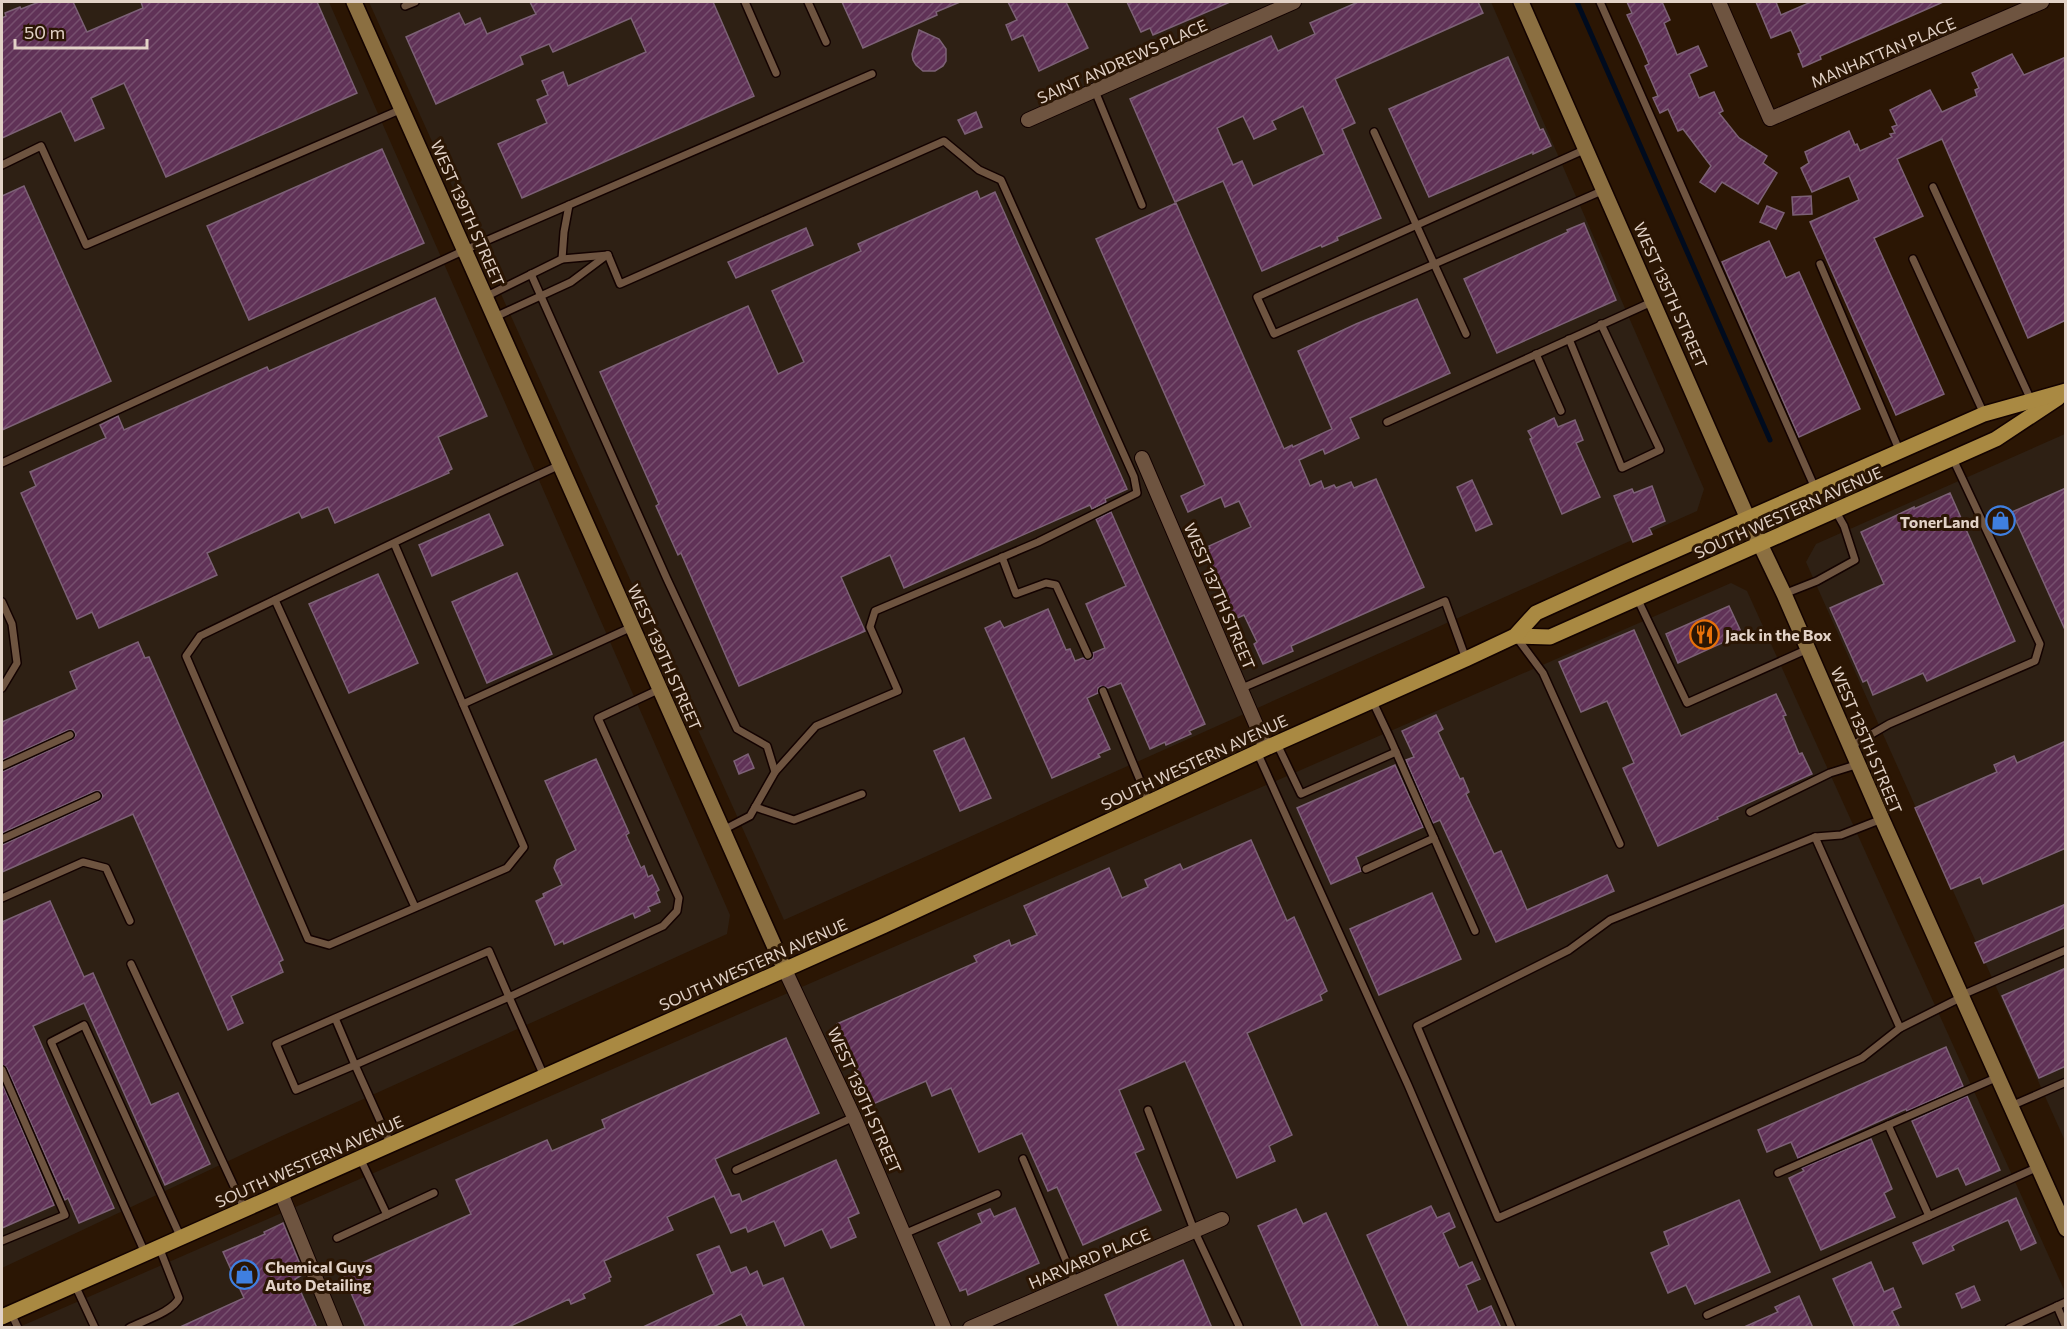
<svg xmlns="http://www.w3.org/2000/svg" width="2067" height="1329" viewBox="0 0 2067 1329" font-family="Commissioner,sans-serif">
  <defs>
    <pattern id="building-hatch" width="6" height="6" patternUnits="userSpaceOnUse" patternTransform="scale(1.5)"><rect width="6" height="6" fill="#603257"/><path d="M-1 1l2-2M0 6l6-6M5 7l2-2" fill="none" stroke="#764f6e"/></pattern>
  </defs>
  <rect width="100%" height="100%" fill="#2b1604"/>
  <!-- industrial -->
  <g fill="#2e2014">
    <path d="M2 2H329L730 915 727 934 273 1140 2 1268Z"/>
    <path d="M369 2H1491L1704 489 1697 511 784 920Z"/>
    <path d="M2065 434V1141L1806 562 1816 544Z"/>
    <path d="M1731 583 1747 591 2066 1294 2065 1328H17Z"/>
  </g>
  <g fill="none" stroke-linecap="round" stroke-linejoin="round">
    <!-- stream -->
    <path stroke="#000b1e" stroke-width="5" d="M1577 2 1770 440"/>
  </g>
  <!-- building -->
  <g fill="url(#building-hatch)" stroke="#7c6176" stroke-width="1.5" fill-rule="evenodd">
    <path d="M39 2H73L87 32 143 8 141 2H317L357 93 166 177 124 83 91 98 104 128 75 141 61 111 2 138V18L6 16 5 13 20 7 21 9Z"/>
    <path d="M530 2H713L754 96 522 198 498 144 547 123 537 100 548 95 542 81 563 72 568 86 646 52 631 18 553 52 549 44 520 56 523 64 436 104 406 37 459 13 465 25 480 18 487 34 536 14Z"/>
    <path d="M842 2H960L936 12 937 15 863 48Z"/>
    <path d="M1008 2H1066L1088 48 1039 71 1023 35 1012 40 1006 25 1017 20Z"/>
    <path d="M1127 2H1230L1153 35 1150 28 1141 32Z"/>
    <path d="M1358 2H1478L1483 13 1335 79 1355 123 1342 129 1381 218 1337 237 1338 240 1322 247 1321 245 1262 271 1223 181 1175 202 1130 99 1271 36 1278 51 1315 34 1310 23ZM1303 106 1324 154 1253 186 1242 161 1233 165 1217 128 1243 116 1254 139 1276 129 1272 121Z"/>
    <path d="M1627 2H1662L1670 20 1664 23 1677 55 1698 46 1707 66 1689 74 1699 98 1714 92 1723 111 1719 113 1739 138 1767 156 1763 163 1777 173 1758 204 1722 182 1715 192 1700 182 1711 166 1683 129 1678 131 1668 109 1660 113 1653 98 1658 96 1645 66 1649 64 1643 50 1627 15 1632 13Z"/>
    <path d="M1756 2H1776L1781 15 1811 2H1943L1820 56 1821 59 1803 67 1798 54 1801 53 1791 30 1771 38Z"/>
    <path d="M919 30 939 39 946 49V61L943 66 935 71H923L916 65 913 60 912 54Z"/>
    <path d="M2012 54 2024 75 2066 57V320L2028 338 1942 139 1897 159 1923 216 1874 238 1944 394 1896 415 1810 222 1859 200 1849 176 1812 192 1801 168 1809 163 1805 152 1849 131 1855 145 1857 144 1860 151 1892 137 1890 134 1895 133 1892 127 1897 125 1890 110 1930 90 1942 112 1977 96 1975 90 1979 88 1972 73Z"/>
    <path d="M1508 57 1540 130 1543 129 1551 146 1533 154V152L1429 197 1389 109Z"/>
    <path d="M976 112 982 127 965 134 958 120Z"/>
    <path d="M382 149 424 243 249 320 207 226Z"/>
    <path d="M24 186 111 381 2 430V196Z"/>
    <path d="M977 191 980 199 995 192 1127 489 1105 499 1106 502 1092 509 1090 505 904 588 890 555 841 577 865 631 739 686 681 553 678 555 656 506 659 504 600 372 748 306 778 374 804 362 772 291 861 251 858 244Z"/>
    <path d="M1811 196 1812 214 1793 215 1792 197Z"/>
    <path d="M1176 203 1284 449 1292 445 1293 447 1332 429 1298 351 1356 324 1417 299 1450 373 1350 418 1359 438 1325 454 1323 449 1299 460 1310 486 1321 481 1324 489 1334 485 1336 488 1351 482 1354 488 1376 479 1424 587 1291 646 1293 651 1263 664 1254 644 1257 642 1244 615 1233 620 1204 550 1210 548 1209 546 1251 527 1239 501 1225 507 1221 497 1188 512 1181 496 1205 485 1096 239Z"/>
    <path d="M1767 206 1784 213 1776 229 1760 222Z"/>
    <path d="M1584 223 1616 300 1497 353 1464 279 1568 232 1567 230Z"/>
    <path d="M806 228 813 245 736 278 728 262Z"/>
    <path d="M1769 241 1786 278 1799 272 1860 409 1799 437 1722 262Z"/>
    <path d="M435 298 487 416 438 437 452 469 448 471 449 473 335 523 328 507 302 518 299 512 207 553 217 575 99 628 92 612 77 619 21 493 36 486 30 472 106 438 100 425 118 416 124 430 267 367 269 371Z"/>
    <path d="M1554 418 1558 427 1575 420 1583 440 1576 443 1600 497 1562 514 1530 439 1532 438 1528 431Z"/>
    <path d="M1472 480 1492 524 1476 531 1457 487Z"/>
    <path d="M1652 486 1665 521 1649 528 1652 534 1633 542 1614 496 1632 489 1634 493Z"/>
    <path d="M2066 488V632L2012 512Z"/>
    <path d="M1950 493 2015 641 1927 681 1923 673 1873 695 1867 680 1863 682 1830 608 1884 584 1861 532 1914 507V509Z"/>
    <path d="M1111 512 1205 724 1189 731 1191 734 1166 745 1165 742 1150 749 1121 683 1108 688 1101 686 1098 688V693L1087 698 1110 749 1098 754 1100 757 1052 778 985 628 1000 621 1004 628 1048 609 1066 650 1070 649 1075 661 1083 658 1090 660 1093 658V653L1105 648 1086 604 1126 586 1096 519Z"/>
    <path d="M489 514 503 545 432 576 419 545Z"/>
    <path d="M517 573 552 654 487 683 452 602Z"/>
    <path d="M378 574 418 663 349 693 309 604Z"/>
    <path d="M1729 606 1742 634 1678 663 1666 634Z"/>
    <path d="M1634 630 1681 736 1776 694 1786 715 1783 716 1799 754 1802 753 1812 774 1717 817 1718 819 1658 846 1623 768 1634 763 1607 701 1581 712 1559 662Z"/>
    <path d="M138 642 145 658 149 657 283 960 279 962 283 972 231 996 243 1023 228 1030 133 814 2 872V845L99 801 103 796 100 791H95L2 833V772L72 740 76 735 73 730H68L2 760V722L77 689 70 672Z"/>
    <path d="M1436 715 1443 729 1438 732 1460 779 1463 778 1469 792 1466 794 1494 854 1501 851 1527 910 1607 875 1614 891 1496 942 1440 820 1433 823 1406 760 1414 757 1402 731Z"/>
    <path d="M964 738 991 798 960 811 934 751Z"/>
    <path d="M2066 741V848L1983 884 1980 877 1951 889 1915 808 1997 772 1994 765 2014 756 2017 763Z"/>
    <path d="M748 754 754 768 739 774 734 761Z"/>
    <path d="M596 759 629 833 626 835 641 868 644 866 648 877 652 875 659 890 656 892 660 902 648 907 650 911 635 918 633 913 564 944 563 941 555 945 536 901 544 897 543 894 562 885 554 868 557 860 576 850 545 781Z"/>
    <path d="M1395 765 1423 827 1356 857 1361 871 1331 884 1297 808Z"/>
    <path d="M1251 840 1287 921 1294 917 1327 991 1320 995 1322 1000 1247 1033 1292 1135 1269 1146 1275 1161 1237 1178 1185 1061 1119 1090 1144 1149 1135 1153 1161 1210 1083 1245 1057 1187 1048 1191 1022 1133 979 1152 951 1088 932 1096 926 1081 873 1104 837 1024 977 962 974 956 1009 940 1011 946 1037 935 1024 906 1109 868 1122 898 1148 887 1145 880 1180 864 1183 870Z"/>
    <path d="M1432 893 1461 959 1379 995 1350 929Z"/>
    <path d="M50 901 84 977 93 973 151 1105 178 1093 210 1164 165 1185 84 1003 33 1026 114 1208 79 1223 68 1198 65 1200 7 1068 2 1065V922Z"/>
    <path d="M2066 904V927L1984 963 1975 943Z"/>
    <path d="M2066 968V1066L2039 1078 2002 996Z"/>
    <path d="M786 1038 819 1113 715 1159 732 1196 739 1194 742 1202 836 1160 859 1213 848 1218 856 1237 831 1248 822 1229 785 1246 774 1221 748 1232 746 1227 731 1233 714 1196 667 1217 673 1230 604 1261 611 1277 609 1278 610 1281 583 1294 585 1298 571 1304 569 1299 506 1328H366L342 1272 471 1214 456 1180 547 1140 552 1151 605 1128 602 1120Z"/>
    <path d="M1946 1047 1963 1086 1907 1111 1906 1109 1798 1158 1791 1142 1767 1152 1758 1130Z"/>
    <path d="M2 1083 54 1205 2 1228Z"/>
    <path d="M1967 1096 2000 1170 1966 1185 1958 1168 1937 1177 1912 1121Z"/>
    <path d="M1871 1139 1892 1189 1884 1193 1895 1217 1821 1250 1789 1178 1804 1171 1802 1168Z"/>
    <path d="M2016 1198 2036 1243 2021 1250 2008 1220 1959 1242 1952 1246 1954 1250 1923 1264 1913 1243Z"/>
    <path d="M1739 1200 1770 1272 1695 1304 1686 1285 1668 1293 1651 1253 1669 1245 1664 1232Z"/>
    <path d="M1431 1206 1437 1218 1449 1213 1455 1227 1443 1233 1459 1268 1472 1262 1480 1279 1466 1285 1478 1312 1491 1306 1501 1328H1409L1367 1235Z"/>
    <path d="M1015 1208 1039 1263 968 1295 966 1289 960 1291 938 1243 982 1223 978 1214 990 1209 994 1217Z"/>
    <path d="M1296 1209 1303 1224 1326 1213 1379 1328H1303L1258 1226Z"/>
    <path d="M283 1223 304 1274 295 1279 317 1328H178L244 1298 223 1252 265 1234 264 1232Z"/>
    <path d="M719 1246 731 1273 746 1267 750 1275 757 1271 763 1286 783 1278 805 1328H748L741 1314 711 1328H641L714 1294 697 1255Z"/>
    <path d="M1183 1260 1212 1328H1119L1105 1295Z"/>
    <path d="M1871 1262 1884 1292 1893 1288 1901 1307 1892 1311 1900 1328H1855L1833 1279Z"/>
    <path d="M1974 1286 1980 1300 1962 1308 1956 1294Z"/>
    <path d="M1799 1296 1813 1328H1742L1778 1312 1775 1307Z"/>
  </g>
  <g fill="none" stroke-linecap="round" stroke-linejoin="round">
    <defs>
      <g id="lane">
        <path d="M745 2 776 73"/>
        <path d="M808 2 826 42"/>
        <path d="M1600 2 1815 488"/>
        <path d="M405 6 415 2"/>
        <path d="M1095 91 1142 205"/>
        <path d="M1374 132 1466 334"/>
        <path d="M1586 149 1257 297 1274 334 1604 190"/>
        <path d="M2 165 41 146 86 245 402 109"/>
        <path d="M1933 187 2031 400"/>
        <path d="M608 255 620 284 944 141 979 170 1001 180 1134 477 1137 493 1038 542 875 611 870 627 898 691 816 726 775 772"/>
        <path d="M562 259 564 232 569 205"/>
        <path d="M1913 259 1984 414"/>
        <path d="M1820 264 1900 452"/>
        <path d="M531 274 667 579 737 729 767 746 775 772 750 816 723 830"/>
        <path d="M485 297 562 259 608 255"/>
        <path d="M495 317 571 282 607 255"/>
        <path d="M1569 339 1622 468 1660 450 1601 324"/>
        <path d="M1536 354 1561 411"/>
        <path d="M1387 422 1654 301"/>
        <path d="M2 463 465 250 872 74"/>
        <path d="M394 543 524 847 507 868 329 945 308 939 186 656 200 636C320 578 439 520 560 465"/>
        <path d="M1002 557 1016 594 1046 583 1056 585 1088 655"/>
        <path d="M1784 594 1817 581 1855 560 1844 526 1835 510"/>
        <path d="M1637 598 1687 703 1808 649"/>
        <path d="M275 600 415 907"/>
        <path d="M2 602 12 624 17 663 2 688"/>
        <path d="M1517 638 1543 673 1620 844"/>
        <path d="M1242 688 1445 601 1466 659"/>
        <path d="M1103 691 1149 802"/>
        <path d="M1372 700 1389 736 1475 931"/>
        <path d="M463 704 632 627"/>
        <path d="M1277 744 1301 794 1396 752"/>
        <path d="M1851 746 1889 724 2035 661 2040 644 1953 459"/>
        <path d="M1257 752 1408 1085 1512 1328"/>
        <path d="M2 766 70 735"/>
        <path d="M755 807 794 820 862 794"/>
        <path d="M1750 812 1830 773 1859 764"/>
        <path d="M1882 819 1841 835 1815 837 1610 920 1569 950 1417 1026 1498 1218 1862 1058 1900 1028 1962 997"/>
        <path d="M1815 837 1900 1028"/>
        <path d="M2 839 97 796"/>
        <path d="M1366 869 1434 838"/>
        <path d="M2 898 83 862 106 868 130 921"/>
        <path d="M131 964 245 1210"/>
        <path d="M1962 995 2066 950"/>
        <path d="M335 1018 276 1044 296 1090 355 1065 335 1018 489 951 509 997 355 1065 391 1145"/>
        <path d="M2 1070 65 1215 2 1241"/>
        <path d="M544 1076 509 997 663 926 677 911 679 898 598 718 660 689"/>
        <path d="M2011 1106 2066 1082"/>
        <path d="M1148 1110 1194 1230 1239 1326"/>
        <path d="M1888 1125 1929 1216 2038 1167"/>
        <path d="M360 1158 387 1215"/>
        <path d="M1023 1159 1075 1282"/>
        <path d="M736 1170 854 1117"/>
        <path d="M1778 1173 1998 1077"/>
        <path d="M904 1234 997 1194"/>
        <path d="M337 1238 434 1193"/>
        <path d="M145 1253 51 1042 84 1025 181 1238"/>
        <path d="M75 1285 95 1328"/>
        <path d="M2057 1306 2066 1327"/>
        <path d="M11 1313 18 1328"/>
        <path d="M1707 1315 1929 1216"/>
        <path d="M129 1328C142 1321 173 1312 179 1298L159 1247"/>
        <path d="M2009 1328 2066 1302"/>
      </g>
      <g id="street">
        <path d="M1719 2 1770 119 2042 2"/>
        <path d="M1028 120 1294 2"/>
        <path d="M1142 458 1266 748"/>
        <path d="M785 970 854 1117 944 1328"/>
        <path d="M281 1193 336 1328"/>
        <path d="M970 1328 1222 1219"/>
      </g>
      <g id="secondary">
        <path d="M354 2 785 970"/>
        <path d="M1521 2 1748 519 1784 594 1882 819 2066 1229"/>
      </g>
      <g id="primary">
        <path d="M1515 636 1550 637 1996 439 2058 398"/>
        <path d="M2 1317 883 926 1266 748 1466 659 1515 636 1536 613 1624 573 1984 414 2066 391"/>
      </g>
    </defs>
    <!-- lane casing -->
    <use href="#lane" stroke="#130200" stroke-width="10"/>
    <!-- street casing -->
    <use href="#street" stroke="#130200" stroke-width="16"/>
    <!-- secondary casing -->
    <use href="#secondary" stroke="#130200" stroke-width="18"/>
    <!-- primary casing -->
    <use href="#primary" stroke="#130200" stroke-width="18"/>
    <!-- lane -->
    <use href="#lane" stroke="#6e5440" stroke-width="7"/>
    <!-- street -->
    <use href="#street" stroke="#6e5440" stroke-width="14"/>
    <!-- secondary -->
    <use href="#secondary" stroke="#8b6f41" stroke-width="15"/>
    <!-- primary -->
    <use href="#primary" stroke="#a98942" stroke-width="15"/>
  </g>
  <!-- icons -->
  <defs>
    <symbol id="shop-ring" viewBox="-11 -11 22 22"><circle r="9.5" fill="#2b1604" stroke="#3f7fe0" stroke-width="1.5"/><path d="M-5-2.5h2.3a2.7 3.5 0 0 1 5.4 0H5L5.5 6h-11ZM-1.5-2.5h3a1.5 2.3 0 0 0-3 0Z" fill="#3f7fe0"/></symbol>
    <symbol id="restaurant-ring" viewBox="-11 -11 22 22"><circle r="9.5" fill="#2b1604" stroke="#e8710a" stroke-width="1.5"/><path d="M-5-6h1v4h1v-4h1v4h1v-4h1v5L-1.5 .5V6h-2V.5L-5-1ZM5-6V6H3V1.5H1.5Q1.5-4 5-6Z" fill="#e8710a"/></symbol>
  </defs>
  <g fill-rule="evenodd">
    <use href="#shop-ring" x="1984" y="504" width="33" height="33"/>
    <use href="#restaurant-ring" x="1688" y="618" width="33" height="33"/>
    <use href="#shop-ring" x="228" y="1258" width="33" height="33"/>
  </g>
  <g text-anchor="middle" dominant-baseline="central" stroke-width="6" stroke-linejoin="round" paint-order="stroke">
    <!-- street labels -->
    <g font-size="16" fill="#e2d2c7" stroke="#2b1604">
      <text transform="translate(1883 52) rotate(-23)">MANHATTAN PLACE</text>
      <text transform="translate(1122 61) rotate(-24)">SAINT ANDREWS PLACE</text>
      <text transform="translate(468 213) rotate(66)">WEST 139TH STREET</text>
      <text transform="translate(1671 295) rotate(66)">WEST 135TH STREET</text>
      <text transform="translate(1788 512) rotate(-24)">SOUTH WESTERN AVENUE</text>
      <text transform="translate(1220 596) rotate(67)">WEST 137TH STREET</text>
      <text transform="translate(665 657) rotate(66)">WEST 139TH STREET</text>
      <text transform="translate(1867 740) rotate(67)">WEST 135TH STREET</text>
      <text transform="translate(1194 762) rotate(-25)">SOUTH WESTERN AVENUE</text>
      <text transform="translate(753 964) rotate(-24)">SOUTH WESTERN AVENUE</text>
      <text transform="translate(865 1100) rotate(66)">WEST 139TH STREET</text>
      <text transform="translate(309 1161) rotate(-24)">SOUTH WESTERN AVENUE</text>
      <text transform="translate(1089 1258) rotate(-23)">HARVARD PLACE</text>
    </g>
    <!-- poi labels -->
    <g font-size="16" font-weight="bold" fill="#e2d2c7" stroke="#2b1604" text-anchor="start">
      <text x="1979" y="521" text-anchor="end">TonerLand</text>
      <text x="1725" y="634">Jack in the Box</text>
      <text x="265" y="1266">Chemical Guys<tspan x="265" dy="18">Auto Detailing</tspan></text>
    </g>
  </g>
  <!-- border -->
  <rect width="2067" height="1329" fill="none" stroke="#e2d2c7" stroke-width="6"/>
  <!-- scale -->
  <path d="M15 39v9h132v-9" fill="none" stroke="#e2d2c7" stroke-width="3"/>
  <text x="24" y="39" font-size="18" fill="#e2d2c7" stroke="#2b1604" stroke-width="4.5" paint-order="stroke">50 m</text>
</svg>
